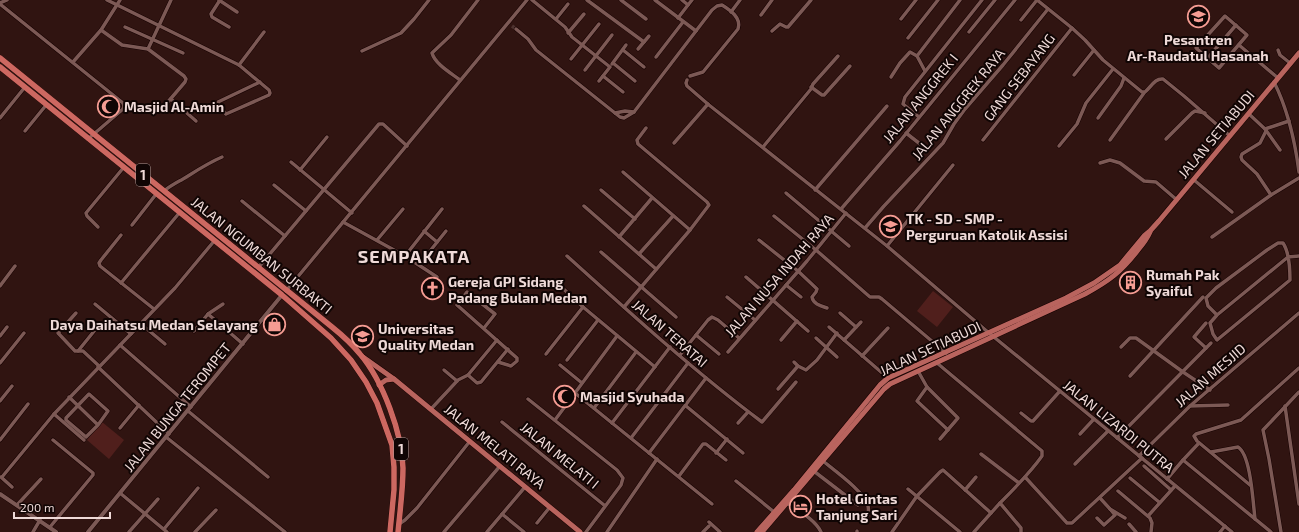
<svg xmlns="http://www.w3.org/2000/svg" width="1299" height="532" viewBox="0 0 1299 532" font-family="'Exo 2',sans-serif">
  <rect width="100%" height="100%" fill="#301411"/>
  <!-- green -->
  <g fill="#501f1c">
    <path d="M933 291 953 307 937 327 917 311Z"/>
    <path d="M102 422 124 440 109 459 87 440Z"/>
  </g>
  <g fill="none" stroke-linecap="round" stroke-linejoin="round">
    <!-- minor-tunnel -->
    <path stroke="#4d322f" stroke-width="3.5" stroke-dasharray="3.5 2" stroke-linecap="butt" d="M512 26 516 29"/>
    <defs>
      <g id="minor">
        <path d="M107 0 239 65 269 90 270 93 269 95 226 114 218 105V102L260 82"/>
        <path d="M219 0 237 12"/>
        <path d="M220 0 211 14 212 17 229 27"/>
        <path d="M532 0 565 27 572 37 610 67 599 81"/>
        <path d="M587 0 644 42"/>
        <path d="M621 0 646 19"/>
        <path d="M655 0 696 31"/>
        <path d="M1037 0 1072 28 1085 40 1103 60 1142 92H1145C1151 87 1155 78 1163 79L1184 96 1230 136"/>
        <path d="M0 3 7 0"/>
        <path d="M0 4 123 103 124 106 123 109 88 139"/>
        <path d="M688 5 692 0"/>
        <path d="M731 12 740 0"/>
        <path d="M761 15 772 0"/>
        <path d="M1225 16 1247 35 1219 68 1196 48Z"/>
        <path d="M678 18 688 5 682 0"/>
        <path d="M556 19 568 4"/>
        <path d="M901 19 916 0"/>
        <path d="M1021 20 1037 0"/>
        <path d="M125 27 183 53"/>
        <path d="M516 29 528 39 536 50 620 117 624 118 634 112 712 10 717 6 722 5C730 10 742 18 738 29L703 72 690 76"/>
        <path d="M101 30 122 45 148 49 184 76 186 79 185 82 167 103"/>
        <path d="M772 31 780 24 786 27H788L811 0"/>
        <path d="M969 32 995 0"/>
        <path d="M568 33 584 14"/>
        <path d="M908 38 938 0"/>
        <path d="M1239 45 1278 78"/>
        <path d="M148 49 171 0"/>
        <path d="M638 49 649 36"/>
        <path d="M623 50 644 67"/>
        <path d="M1278 50 1280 55 1290 63"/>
        <path d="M362 51 401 33 414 19 429 0"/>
        <path d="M917 56 960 0"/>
        <path d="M656 57 683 22"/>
        <path d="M571 59 599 24"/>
        <path d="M1207 59 1236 25"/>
        <path d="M73 62 101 30 120 0"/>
        <path d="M613 63 635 81"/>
        <path d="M612 64 626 45"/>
        <path d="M239 65 264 32"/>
        <path d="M585 70 612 35"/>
        <path d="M1074 75 1094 50"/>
        <path d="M603 76 623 92"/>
        <path d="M891 77 900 63 910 52 917 56 925 71"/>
        <path d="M460 80C451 73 435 64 432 53L451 35 478 0"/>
        <path d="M687 80 686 83 687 86 709 105 887 246 989 333 1232 532"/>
        <path d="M1274 82C1288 110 1295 141 1299 172"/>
        <path d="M811 87 822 95H824L850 66"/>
        <path d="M171 99 196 121"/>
        <path d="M615 113 625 111 634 112"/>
        <path d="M1249 114 1265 129 1280 150"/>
        <path d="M919 117 903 104 905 97 982 0"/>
        <path d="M0 118 25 87"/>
        <path d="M1098 118 1121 86 1124 78"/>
        <path d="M1265 129 1289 121"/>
        <path d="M25 131 47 104"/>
        <path d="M906 133 924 147"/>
        <path d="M1166 139 1192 113 1195 111 1205 113"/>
        <path d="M983 140 1072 28"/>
        <path d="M1110 140 1144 93"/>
        <path d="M674 143 708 104"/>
        <path d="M1059 146 1077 124 1086 103 1113 69"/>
        <path d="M763 147 811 89 813 84 838 56"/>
        <path d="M291 162 352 213"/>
        <path d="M1100 163 1110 160 1120 163 1144 181 1156 182 1177 200"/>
        <path d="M300 170 327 137"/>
        <path d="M623 172 690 230"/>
        <path d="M1194 180 1232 212"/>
        <path d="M274 185 306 211"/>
        <path d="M601 190 635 219"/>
        <path d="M815 190 887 106"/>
        <path d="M164 191C170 186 176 183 183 179 196 171 208 163 222 157"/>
        <path d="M786 193 849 246"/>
        <path d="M1271 195 1299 178"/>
        <path d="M242 201 285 236"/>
        <path d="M584 206 656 269"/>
        <path d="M841 209 900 141 1015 0"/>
        <path d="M774 216 816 250 870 297H879L882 299 946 353"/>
        <path d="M343 222 405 256 437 277"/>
        <path d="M132 225 157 193"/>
        <path d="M98 227 87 216 86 213 124 167"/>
        <path d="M865 228 884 206 943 143 954 124 965 109 1003 65 1048 9"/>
        <path d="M424 231 437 242"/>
        <path d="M121 235 101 260 99 263 100 266 154 309"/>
        <path d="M619 237 652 198"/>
        <path d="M1212 237 1271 195 1257 174 1242 160 1241 157 1242 154 1260 143 1266 131"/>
        <path d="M377 240 403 209"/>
        <path d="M759 240 798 271 817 289 816 292 812 297C813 304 821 306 827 308"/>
        <path d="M887 246 953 165"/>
        <path d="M430 251 446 231"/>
        <path d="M601 252 676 317"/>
        <path d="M639 254 673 216"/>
        <path d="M405 256 442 209"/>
        <path d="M567 256C630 313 694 371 762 422L796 382"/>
        <path d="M258 268 379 124H383L407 146"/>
        <path d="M746 277 808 331"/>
        <path d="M121 283 180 212"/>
        <path d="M557 283 583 307 655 367"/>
        <path d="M786 285 801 297"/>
        <path d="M0 286 15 266"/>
        <path d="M286 291 527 0"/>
        <path d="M727 297 755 320"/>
        <path d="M95 304 131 334"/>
        <path d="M624 307 690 230 709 205 707 202 638 144 637 140 646 128"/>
        <path d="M76 313 58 333 75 351H83L99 366"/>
        <path d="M840 313 856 327"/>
        <path d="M208 314 223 304"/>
        <path d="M1217 315 1208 306 1206 298 1216 288 1267 250 1278 243H1283C1289 252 1290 269 1290 280L1217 340 1213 334 1210 323 1217 315 1288 257 1299 256"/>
        <path d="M141 324 165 344"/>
        <path d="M829 327 888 378"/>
        <path d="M484 328 495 314 467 292 457 305 517 358V361L511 366 498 362"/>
        <path d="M194 331 208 314 243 344"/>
        <path d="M696 335 719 354"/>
        <path d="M0 336 7 327"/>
        <path d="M816 338 837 357"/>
        <path d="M781 340 797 321"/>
        <path d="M844 340 861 322"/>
        <path d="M120 345 191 407"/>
        <path d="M1121 347 1130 338H1136L1183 372 1210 390"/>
        <path d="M1206 348 1194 337 1206 323"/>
        <path d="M78 351 95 330"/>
        <path d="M728 352 807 261 846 213"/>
        <path d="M546 354 583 307"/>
        <path d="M680 355 708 320 712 317 718 320 739 338"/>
        <path d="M862 356 888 328"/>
        <path d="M567 360 598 320"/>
        <path d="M794 362 798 366 806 370 817 360 837 333"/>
        <path d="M0 363 24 333"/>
        <path d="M937 363 1042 451V456C1030 473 1015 488 1000 503L1021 528V532"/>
        <path d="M560 365 582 383"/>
        <path d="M98 367 169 434"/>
        <path d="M444 370 457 381"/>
        <path d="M918 371 927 387 958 418 940 439"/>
        <path d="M468 375 477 383 481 382 508 349"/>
        <path d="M1130 376 1203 297"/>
        <path d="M927 387 917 401 948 430"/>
        <path d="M778 389 798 366"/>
        <path d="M575 393 712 504"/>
        <path d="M69 397 98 425 86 437 66 420V418L88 395 89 394 108 411 98 425"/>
        <path d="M528 399 617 470 623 478 621 485 586 532"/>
        <path d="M0 401 12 386"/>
        <path d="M686 406 743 453"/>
        <path d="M1190 406 1228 405"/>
        <path d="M1285 406 1299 504"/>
        <path d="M594 408 636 352"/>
        <path d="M431 409 458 380 468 375 497 340"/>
        <path d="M188 411 268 477"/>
        <path d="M1021 413 1031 421H1033L1060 391"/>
        <path d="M54 414 84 440"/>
        <path d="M555 420 617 336"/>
        <path d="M502 422 604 505"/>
        <path d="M612 423 670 347"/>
        <path d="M738 423 748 412"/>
        <path d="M120 428 139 405"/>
        <path d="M1080 434 1094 419"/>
        <path d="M166 437 285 532"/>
        <path d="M631 438 688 363"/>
        <path d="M1117 438 1211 343"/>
        <path d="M0 440 28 404"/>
        <path d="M1211 452 1238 447C1251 455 1253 503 1255 519"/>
        <path d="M649 453 706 378"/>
        <path d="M716 453 727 439"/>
        <path d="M981 454 1019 483"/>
        <path d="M1139 456 1190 406 1299 313"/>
        <path d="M1183 460 1199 443"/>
        <path d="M823 461C834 470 866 493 868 506 869 511 868 516 866 521"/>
        <path d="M1075 464 1108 431"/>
        <path d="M1144 466 1171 490"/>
        <path d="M815 472 858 505"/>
        <path d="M679 476 703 444H706L726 460"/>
        <path d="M1 477 12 487"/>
        <path d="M2 477 54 414 175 288 215 240"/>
        <path d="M1025 477 1067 523H1072L1142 458"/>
        <path d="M1130 478 1159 502"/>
        <path d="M1167 479 1183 460 1271 532"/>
        <path d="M736 481 774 512"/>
        <path d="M1250 485 1197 441 1194 436 1196 434 1241 420 1299 368"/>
        <path d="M908 489 960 532"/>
        <path d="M965 490 976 477"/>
        <path d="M1118 491 1150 518 1152 523 1151 532"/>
        <path d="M120 493 167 532"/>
        <path d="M1100 498 1110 509 1125 518"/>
        <path d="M787 503C798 511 815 519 821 532"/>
        <path d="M17 505 41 479"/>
        <path d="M502 514 524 532"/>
        <path d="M1148 516 1175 486"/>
        <path d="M1097 518 1104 525 1115 515 1110 509"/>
        <path d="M709 522 720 532"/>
        <path d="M537 523 550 507"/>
        <path d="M399 524 405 520 417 508 470 441"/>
        <path d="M1129 524 1136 532"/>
        <path d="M50 527 93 475V473L53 440"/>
        <path d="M164 529 198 488"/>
        <path d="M33 532 40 520"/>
        <path d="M129 532 158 499"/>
        <path d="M195 532 216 510"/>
        <path d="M444 532 500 466"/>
        <path d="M487 532 525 487"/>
        <path d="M607 532 657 459"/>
        <path d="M703 532 709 526"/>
        <path d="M857 532V531"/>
        <path d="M892 532 917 496 940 472 943 470 991 513"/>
        <path d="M974 532 1000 503"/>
        <path d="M1220 532 1225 526"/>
        <path d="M1281 532 1269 459 1263 430 1299 392"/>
      </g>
      <g id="tertiary">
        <path d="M0 494 56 532"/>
        <path d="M88 532 282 295"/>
      </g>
      <g id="primary">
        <path d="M363 357 394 379 580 532"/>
        <path d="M379 385 386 380 394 379"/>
        <path d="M757 532 794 490 880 385 888 378 1066 298 1094 283 1120 265 1144 236 1150 231 1159 221 1299 53"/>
        <path d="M762 532 884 389 890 384 1085 294C1109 281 1121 272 1138 250 1143 244 1147 239 1150 232"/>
      </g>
      <g id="trunk">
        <path d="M0 58 332 327C342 335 352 344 360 354 383 381 402 433 403 468 403 489 400 511 398 532"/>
        <path d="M0 67 282 295 331 338 351 360 366 382 377 403 392 445 394 467V490L390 532"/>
      </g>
    </defs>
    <!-- minor casing -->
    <use href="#minor" stroke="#160101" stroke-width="4.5"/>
    <!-- tertiary casing -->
    <use href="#tertiary" stroke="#160101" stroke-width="5"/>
    <!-- primary casing -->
    <use href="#primary" stroke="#160101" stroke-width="6"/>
    <!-- trunk casing -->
    <use href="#trunk" stroke="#160101" stroke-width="6"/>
    <!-- minor -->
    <use href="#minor" stroke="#7c5955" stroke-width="3.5"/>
    <!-- tertiary -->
    <use href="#tertiary" stroke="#7c5955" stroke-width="4"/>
    <!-- primary -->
    <use href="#primary" stroke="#b9645e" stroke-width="5"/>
    <!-- trunk -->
    <use href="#trunk" stroke="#cd6861" stroke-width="5.5"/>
  </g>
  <!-- icons -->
  <defs>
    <symbol id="school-ring" viewBox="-11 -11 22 22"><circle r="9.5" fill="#100504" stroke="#f59c93" stroke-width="1.5"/><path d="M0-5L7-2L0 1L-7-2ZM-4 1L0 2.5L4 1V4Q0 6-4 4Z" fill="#f59c93"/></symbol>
    <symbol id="mosque-ring" viewBox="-11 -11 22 22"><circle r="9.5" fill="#100504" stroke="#f59c93" stroke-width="1.5"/><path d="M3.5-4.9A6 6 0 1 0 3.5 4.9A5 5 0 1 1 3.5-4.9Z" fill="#f59c93"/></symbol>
    <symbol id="building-ring" viewBox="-11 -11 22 22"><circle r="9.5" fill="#100504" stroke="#f59c93" stroke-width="1.5"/><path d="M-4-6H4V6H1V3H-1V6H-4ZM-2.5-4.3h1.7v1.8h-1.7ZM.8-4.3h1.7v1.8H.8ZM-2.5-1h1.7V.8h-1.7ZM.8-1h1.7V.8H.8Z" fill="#f59c93"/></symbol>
    <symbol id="church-ring" viewBox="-11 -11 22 22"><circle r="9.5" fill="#100504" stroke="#f59c93" stroke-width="1.5"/><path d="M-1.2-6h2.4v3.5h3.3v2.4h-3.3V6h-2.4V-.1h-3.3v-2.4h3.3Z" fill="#f59c93"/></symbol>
    <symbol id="shop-ring" viewBox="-11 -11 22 22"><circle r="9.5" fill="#100504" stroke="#f59c93" stroke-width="1.5"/><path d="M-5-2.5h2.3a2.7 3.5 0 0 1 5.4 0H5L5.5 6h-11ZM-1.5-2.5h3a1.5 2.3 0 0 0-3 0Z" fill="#f59c93"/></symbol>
    <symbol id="university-ring" viewBox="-11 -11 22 22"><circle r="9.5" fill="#100504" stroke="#f59c93" stroke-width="1.5"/><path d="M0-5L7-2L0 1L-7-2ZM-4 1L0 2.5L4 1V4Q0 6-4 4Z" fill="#f59c93"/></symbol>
    <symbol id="hotel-ring" viewBox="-11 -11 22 22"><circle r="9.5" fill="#100504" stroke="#f59c93" stroke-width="1.5"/><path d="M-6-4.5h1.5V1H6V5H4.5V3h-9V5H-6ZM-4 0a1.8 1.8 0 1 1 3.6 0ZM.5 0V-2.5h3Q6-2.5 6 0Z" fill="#f59c93"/></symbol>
  </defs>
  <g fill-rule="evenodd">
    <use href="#school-ring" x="1186" y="4" width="25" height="25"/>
    <use href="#mosque-ring" x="96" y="94" width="25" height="25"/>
    <use href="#school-ring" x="878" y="214" width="25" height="25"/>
    <use href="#building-ring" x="1118" y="270" width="25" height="25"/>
    <use href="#church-ring" x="420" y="276" width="25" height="25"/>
    <use href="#shop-ring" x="262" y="312" width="25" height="25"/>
    <use href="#university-ring" x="350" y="324" width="25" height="25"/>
    <use href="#mosque-ring" x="552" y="384" width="25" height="25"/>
    <use href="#hotel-ring" x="788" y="494" width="25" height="25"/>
  </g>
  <g text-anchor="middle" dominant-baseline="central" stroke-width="4" stroke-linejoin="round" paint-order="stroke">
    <!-- shield labels -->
    <g fill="#100504" stroke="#ac9a98" stroke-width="1">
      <rect x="136" y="164" width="14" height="22" rx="3"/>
      <rect x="394" y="438" width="14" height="22" rx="3"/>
    </g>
    <g font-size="13" font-weight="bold" fill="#efdad8">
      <text x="143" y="175">1</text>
      <text x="401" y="449">1</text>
    </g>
    <!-- poi labels -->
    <g font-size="14" font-weight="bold" fill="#efdad8" stroke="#100504" text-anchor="start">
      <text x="1198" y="39" text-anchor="middle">Pesantren<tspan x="1198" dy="16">Ar-Raudatul Hasanah</tspan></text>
      <text x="124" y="106">Masjid Al-Amin</text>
      <text x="906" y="218">TK - SD - SMP -<tspan x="906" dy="16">Perguruan Katolik Assisi</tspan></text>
      <text x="1146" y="274">Rumah Pak<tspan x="1146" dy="16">Syaiful</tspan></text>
      <text x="448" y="281">Gereja GPI Sidang<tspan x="448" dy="16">Padang Bulan Medan</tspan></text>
      <text x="258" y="324" text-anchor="end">Daya Daihatsu Medan Selayang</text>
      <text x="378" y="328">Universitas<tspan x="378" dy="16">Quality Medan</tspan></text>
      <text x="580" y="396">Masjid Syuhada</text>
      <text x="816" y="498">Hotel Gintas<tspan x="816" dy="16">Tanjung Sari</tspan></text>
    </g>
    <!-- street labels -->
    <g font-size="14" fill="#efdad8" stroke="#100504">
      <text transform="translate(1019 77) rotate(-52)">GANG SEBAYANG</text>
      <text transform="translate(920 98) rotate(-51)">JALAN ANGGREK I</text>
      <text transform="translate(958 104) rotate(-51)">JALAN ANGGREK RAYA</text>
      <text transform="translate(1216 134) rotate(-50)">JALAN SETIABUDI</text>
      <text transform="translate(262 255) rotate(39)">JALAN NGUMBAN SURBAKTI</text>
      <text transform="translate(779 275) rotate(-49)">JALAN NUSA INDAH RAYA</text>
      <text transform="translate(670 333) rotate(41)">JALAN TERATAI</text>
      <text transform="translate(930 348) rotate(-25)">JALAN SETIABUDI</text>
      <text transform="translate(1210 375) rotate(-41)">JALAN MESJID</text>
      <text transform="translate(177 407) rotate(-51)">JALAN BUNGA TEROMPET</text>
      <text transform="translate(1119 426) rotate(39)">JALAN LIZARDI PUTRA</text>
      <text transform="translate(495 446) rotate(39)">JALAN MELATI RAYA</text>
      <text transform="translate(560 455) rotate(39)">JALAN MELATI I</text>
    </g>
    <!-- district labels -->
    <g font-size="18" font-weight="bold" letter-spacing="1" fill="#efdad8" stroke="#100504">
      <text x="414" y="256">SEMPAKATA</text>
    </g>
  </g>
  <!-- scale -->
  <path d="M14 512v6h96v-6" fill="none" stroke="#efdad8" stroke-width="2"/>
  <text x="20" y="512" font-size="12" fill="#efdad8" stroke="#100504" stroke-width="3" paint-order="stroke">200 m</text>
</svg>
